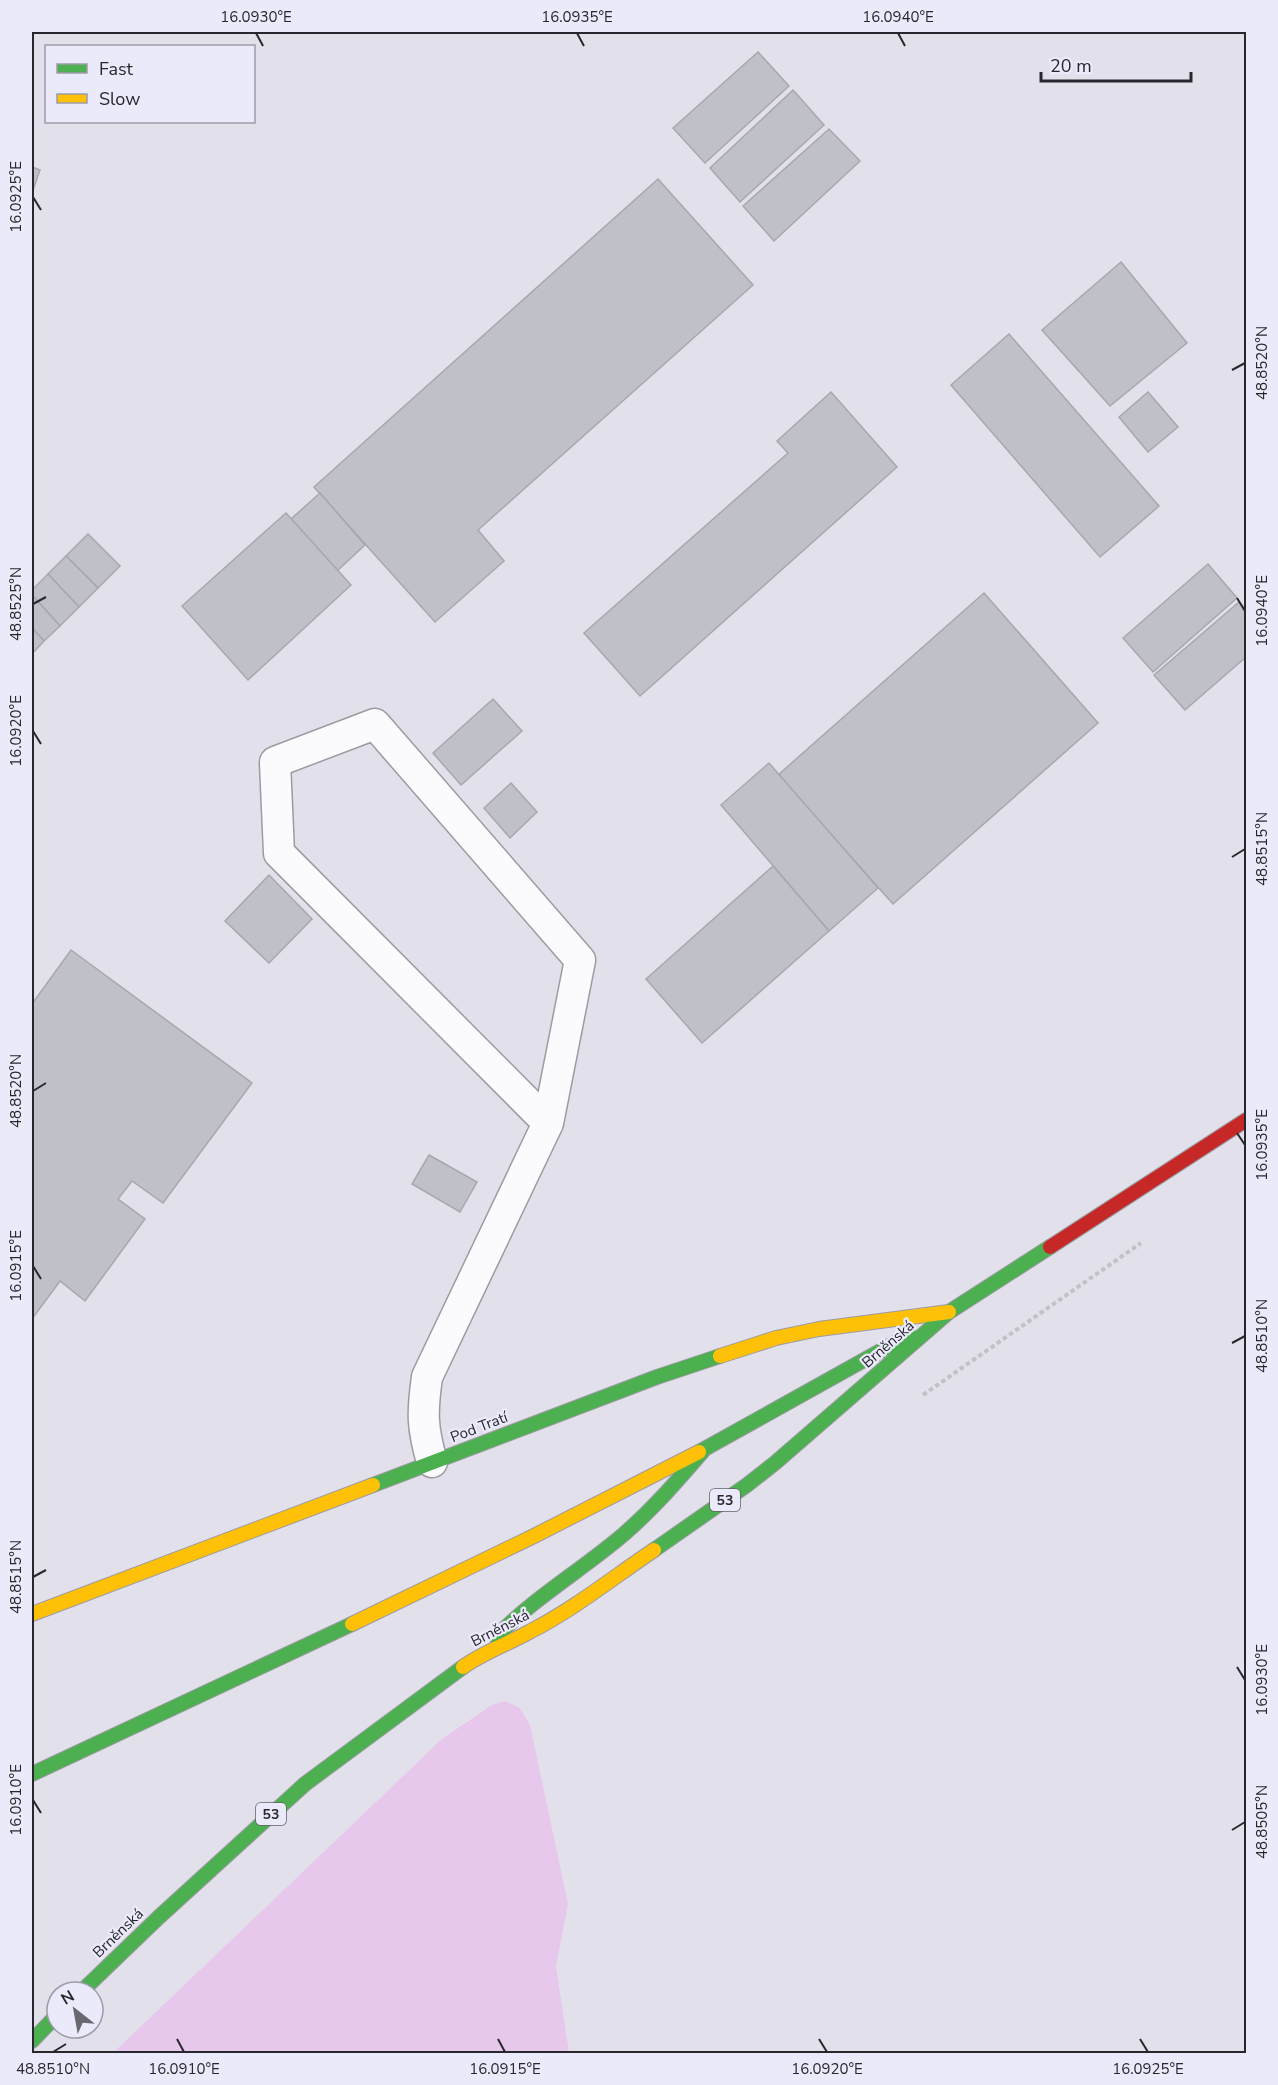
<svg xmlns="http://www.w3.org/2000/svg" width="1278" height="2085" viewBox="0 0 1278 2085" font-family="'Nunito Sans',sans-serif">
  <rect width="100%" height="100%" fill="#e2e0ea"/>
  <!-- green -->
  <path fill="#e7c7ec" d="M505 1701 520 1708 530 1725 568 1904 556 1966 569 2053H113L442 1739 492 1705Z"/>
  <!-- building -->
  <g fill="#c0c1c8" stroke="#a7a7ae" stroke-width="1.5">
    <path d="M758 52 789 86 705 163 673 128Z"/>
    <path d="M793 90 824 125 740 202 710 168Z"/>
    <path d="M829 129 860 161 774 241 743 206Z"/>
    <path d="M32 167 40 170 32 193Z"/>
    <path d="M658 179 753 285 478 530 504 561 435 622 314 487Z"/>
    <path d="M1121 262 1187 343 1110 406 1042 330Z"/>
    <path d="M1009 334 1159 506 1100 557 951 385Z"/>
    <path d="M831 392 897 467 640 696 584 633 788 453 777 441Z"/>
    <path d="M1148 392 1178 427 1148 452 1119 417Z"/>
    <path d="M320 493 365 545 337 571 291 519Z"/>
    <path d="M286 513 351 585 248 680 182 606Z"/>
    <path d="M88 534 120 566 98 588 66 556Z"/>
    <path d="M66 556 98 588 79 607 48 574Z"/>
    <path d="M1208 564 1237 598 1153 672 1123 638Z"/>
    <path d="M48 574 79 607 60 626 32 595V590Z"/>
    <path d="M984 593 1098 723 893 904 778 775Z"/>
    <path d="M32 595 60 626 44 641 32 628Z"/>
    <path d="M1239 602 1246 610V657L1185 710 1154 675Z"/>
    <path d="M32 628 44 641 32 654Z"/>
    <path d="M493 699 522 731 461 785 433 753Z"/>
    <path d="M769 763 878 888 829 931 721 805Z"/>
    <path d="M511 783 537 812 510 838 484 808Z"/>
    <path d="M773 866 829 931 702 1043 646 979Z"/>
    <path d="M269 875 312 919 269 963 225 921Z"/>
    <path d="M71 950 252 1083 163 1203 132 1181 118 1199 145 1219 85 1301 60 1281 32 1319V1004Z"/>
    <path d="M429 1155 477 1182 460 1212 412 1184Z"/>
  </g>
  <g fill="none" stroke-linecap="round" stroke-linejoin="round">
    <defs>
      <path id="lane" d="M432 1462C422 1427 422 1413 427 1377L548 1123 580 960 375 724 275 762 279 853 548 1123"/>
      <g id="fast">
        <path d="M699 1452 909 1335"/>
        <path d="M373 1485 657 1377 720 1356"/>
        <path d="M654 1550 747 1485 775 1463 949 1312 1050 1247"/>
        <path d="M496 1637C535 1597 582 1570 624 1534 653 1509 678 1480 703 1451"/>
        <path d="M32 1774 352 1624"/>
        <path d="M81 1992 159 1917 305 1784 463 1667"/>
        <path d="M32 2041 57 2015"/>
      </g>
      <g id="slow">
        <path d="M720 1356 776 1338 819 1329 949 1312"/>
        <path d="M32 1614 373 1485"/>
        <path d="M352 1624 532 1537 699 1452"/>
        <path d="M463 1667C484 1652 508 1644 531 1631 574 1609 614 1577 654 1550"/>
      </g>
      <path id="jam" d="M1050 1247 1246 1120"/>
    </defs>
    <!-- lane casing -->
    <use href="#lane" stroke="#9c9ba2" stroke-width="33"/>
    <!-- fast casing -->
    <use href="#fast" stroke="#9c9ba2" stroke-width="16"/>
    <!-- slow casing -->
    <use href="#slow" stroke="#9c9ba2" stroke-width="16"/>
    <!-- jam casing -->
    <use href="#jam" stroke="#9c9ba2" stroke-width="16"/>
    <!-- path -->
    <path stroke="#c2c2c4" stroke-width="4" stroke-dasharray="4.5 3" stroke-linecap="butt" d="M923 1395 1141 1243"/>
    <!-- lane -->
    <use href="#lane" stroke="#fbfafc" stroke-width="30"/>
    <!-- fast -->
    <use href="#fast" stroke="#4caf50" stroke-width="14"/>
    <!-- slow -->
    <use href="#slow" stroke="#ffc107" stroke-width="14"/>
    <!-- jam -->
    <use href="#jam" stroke="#c62828" stroke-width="14"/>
  </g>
  <!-- ticks -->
  <path fill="none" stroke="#28272d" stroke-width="2" d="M256 33 263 46M577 33 584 46M898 33 905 46M33 197 41 210M1232 370 1245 363M1237 598 1245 611M33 604 46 597M33 731 41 744M1232 857 1245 849M33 1091 46 1083M1237 1133 1245 1145M33 1266 41 1279M1232 1343 1245 1336M33 1577 46 1570M1237 1667 1245 1680M33 1800 41 1813M1232 1830 1245 1822M177 2039 184 2052M498 2039 505 2052M819 2039 827 2052M1140 2039 1148 2052M53 2052 66 2044"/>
  <g text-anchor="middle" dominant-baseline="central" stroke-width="4.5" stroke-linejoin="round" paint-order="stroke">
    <!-- shield labels -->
    <g fill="#ebeafa" stroke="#62626a" stroke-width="1.5">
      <rect x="710" y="1489" width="30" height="22" rx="4.5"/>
      <rect x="256" y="1803" width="30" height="22" rx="4.5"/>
    </g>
    <g font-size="14" font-weight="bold" fill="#28272d">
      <text x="725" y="1500">53</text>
      <text x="271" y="1814">53</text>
    </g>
    <!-- street labels -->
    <g font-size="15" fill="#28272d" stroke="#ebeafa">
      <text transform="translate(888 1344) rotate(-41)">Brněnská</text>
      <text transform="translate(479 1427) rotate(-21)">Pod Tratí</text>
      <text transform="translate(500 1628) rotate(-27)">Brněnská</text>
      <text transform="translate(118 1933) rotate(-44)">Brněnská</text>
    </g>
  </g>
  <!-- border -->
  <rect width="1278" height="2085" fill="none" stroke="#ebeafa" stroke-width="66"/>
  <!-- legend -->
  <rect x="45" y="45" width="210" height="78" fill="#ebeafa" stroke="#9d9ca8" stroke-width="1.5"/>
  <rect x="57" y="64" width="30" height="9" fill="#4caf50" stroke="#9d9ca8" stroke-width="1.5"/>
  <text x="99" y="75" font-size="18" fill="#28272d">Fast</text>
  <rect x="57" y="94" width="30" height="9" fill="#ffc107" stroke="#9d9ca8" stroke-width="1.5"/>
  <text x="99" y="105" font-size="18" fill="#28272d">Slow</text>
  <!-- north arrow -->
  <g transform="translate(75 2010) rotate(329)"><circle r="28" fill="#ebeafa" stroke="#9d9ca8" stroke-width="1.5"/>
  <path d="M0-4.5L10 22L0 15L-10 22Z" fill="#69686f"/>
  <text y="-9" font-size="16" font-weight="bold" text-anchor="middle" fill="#28272d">N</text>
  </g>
  <!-- scale -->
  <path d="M1041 72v9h150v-9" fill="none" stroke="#28272d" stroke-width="3"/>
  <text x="1050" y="72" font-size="18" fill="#28272d" stroke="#ebeafa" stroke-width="4.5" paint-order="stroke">20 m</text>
  <rect x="33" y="33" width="1212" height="2019" fill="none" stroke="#28272d" stroke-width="2"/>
  <g font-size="15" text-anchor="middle" fill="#28272d">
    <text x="256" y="22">16.0930°E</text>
    <text x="577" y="22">16.0935°E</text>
    <text x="898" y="22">16.0940°E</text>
    <text transform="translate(16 197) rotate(-90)" y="5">16.0925°E</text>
    <text transform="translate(1262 363) rotate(-90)" y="5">48.8520°N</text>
    <text transform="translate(16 604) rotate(-90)" y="5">48.8525°N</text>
    <text transform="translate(1262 611) rotate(-90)" y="5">16.0940°E</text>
    <text transform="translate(16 731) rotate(-90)" y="5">16.0920°E</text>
    <text transform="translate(1262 849) rotate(-90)" y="5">48.8515°N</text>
    <text transform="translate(16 1091) rotate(-90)" y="5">48.8520°N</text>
    <text transform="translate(1262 1145) rotate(-90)" y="5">16.0935°E</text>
    <text transform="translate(16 1266) rotate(-90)" y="5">16.0915°E</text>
    <text transform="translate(1262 1336) rotate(-90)" y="5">48.8510°N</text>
    <text transform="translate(16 1577) rotate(-90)" y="5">48.8515°N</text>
    <text transform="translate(1262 1680) rotate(-90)" y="5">16.0930°E</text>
    <text transform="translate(16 1800) rotate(-90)" y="5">16.0910°E</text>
    <text transform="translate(1262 1822) rotate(-90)" y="5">48.8505°N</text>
    <text x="53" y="2074">48.8510°N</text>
    <text x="184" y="2074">16.0910°E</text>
    <text x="505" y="2074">16.0915°E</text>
    <text x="827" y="2074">16.0920°E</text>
    <text x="1148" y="2074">16.0925°E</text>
  </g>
</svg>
